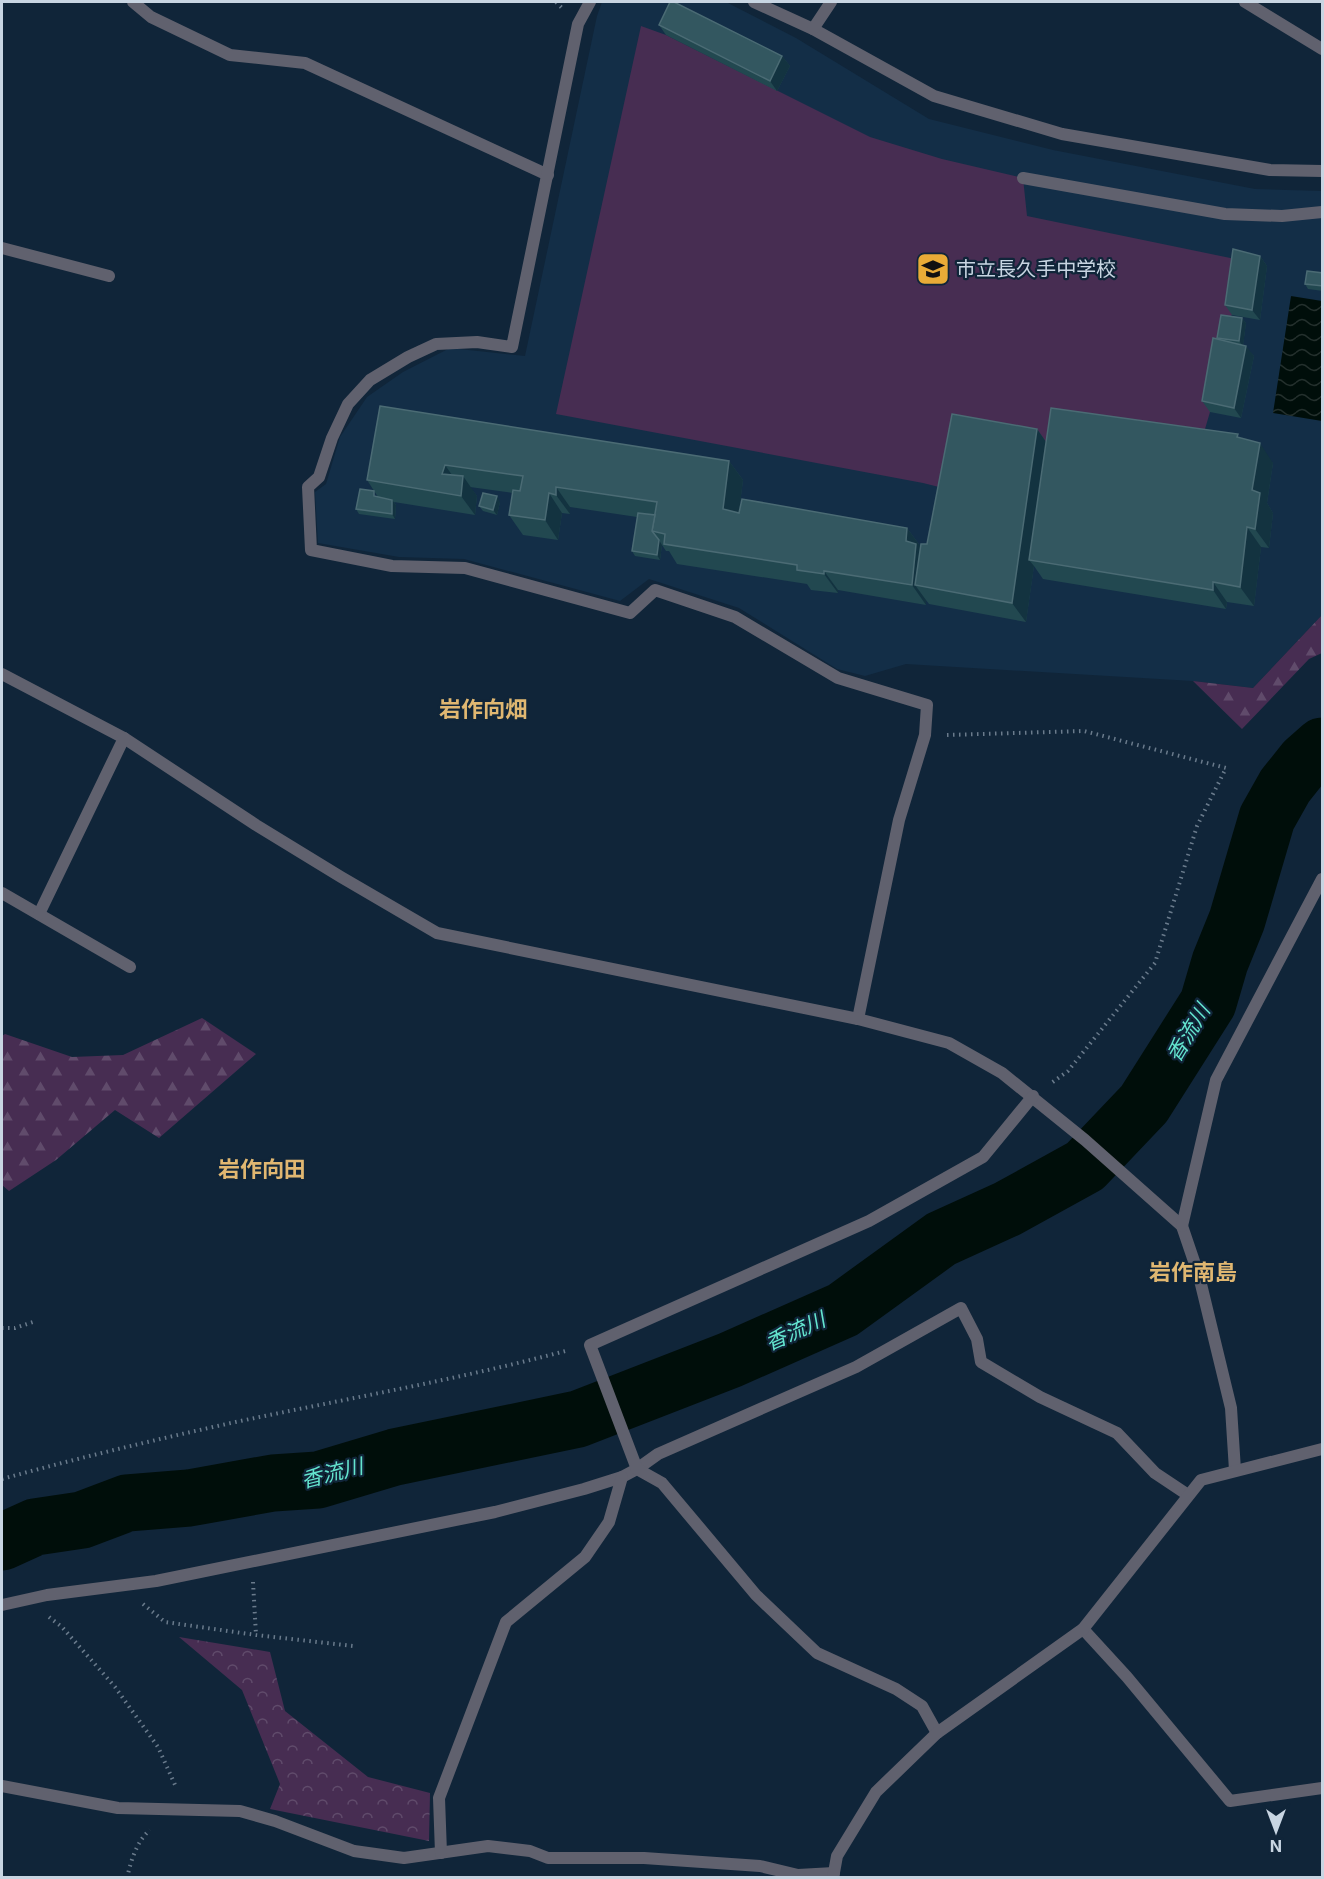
<svg xmlns="http://www.w3.org/2000/svg" width="1324" height="1879" viewBox="0 0 1324 1879" font-family="Inter,'Noto Sans JP',sans-serif">
  <defs>
    <pattern id="forest-firs" width="22" height="20" patternUnits="userSpaceOnUse" patternTransform="scale(1.5)"><rect width="22" height="20" fill="#472d52"/><path d="M5 1l3.5 6h-7zM16 11l3.5 6h-7z" fill="#604b6b"/></pattern>
    <pattern id="park-crowns" width="20" height="18" patternUnits="userSpaceOnUse" patternTransform="scale(1.5)"><rect width="20" height="18" fill="#472d52"/><path d="M2 6a3 3 0 1 1 6 0M12 15a3 3 0 1 1 6 0" fill="none" stroke="#604b6b"/></pattern>
    <pattern id="water-waves" width="16" height="10" patternUnits="userSpaceOnUse" patternTransform="scale(1.5)"><rect width="16" height="10" fill="#000e0a"/><path d="M0 5q4-4 8 0t8 0" fill="none" stroke="#24302d"/></pattern>
  </defs>
  <rect width="100%" height="100%" fill="#102539"/>
  <!-- built -->
  <path fill="#132e47" d="M602 2H726L796 38 929 119 1053 150 1255 189 1322 191V615L1253 688 1193 681 906 664 865 676 837 669 739 608 649 579 620 601 464 559 399 557 318 543 315 492 326 484 340 437 367 397 403 372 450 348 525 356 597 16Z"/>
  <!-- grass -->
  <path fill="#472d52" d="M641 26 666 35 870 137 942 159 1023 178 1027 216 1240 260 1232 315 1224 320 1210 412 1200 446 1051 449 955 491 923 483 556 414Z"/>
  <!-- forest -->
  <g fill="url(#forest-firs)">
    <path d="M1322 615V653L1309 659 1242 729 1193 681 1253 688Z"/>
    <path d="M202 1018 256 1054 159 1138 115 1110 56 1160 9 1191 2 1185V1036L5 1034 72 1057 123 1055Z"/>
  </g>
  <!-- park -->
  <path fill="url(#park-crowns)" d="M179 1637 270 1652 285 1711 368 1777 430 1793 429 1841 270 1809 280 1784 242 1690Z"/>
  <!-- water -->
  <path fill="url(#water-waves)" d="M1291 296 1322 301V421L1273 413Z"/>
  <g fill="none" stroke-linecap="round" stroke-linejoin="round">
    <!-- river -->
    <path stroke="#000e0a" stroke-width="57" d="M2 1542 35 1527 82 1520 127 1503 189 1498 273 1483 318 1480 395 1457 578 1419 730 1360 843 1310 941 1239 1007 1209 1085 1166 1144 1104 1208 1003 1220 962 1237 920 1267 818 1285 786 1305 761 1322 746"/>
    <!-- path -->
    <g stroke="#6a7b8c" stroke-width="4" stroke-dasharray="1.5 4.5" stroke-linecap="butt">
      <path d="M556 2 563 9"/>
      <path d="M947 735 1084 731 1226 768 1197 826 1155 963 1068 1071 1050 1084"/>
      <path d="M2 1328H15L36 1321"/>
      <path d="M2 1479C78 1458 154 1440 231 1423 344 1399 457 1380 569 1350"/>
      <path d="M253 1582 256 1635"/>
      <path d="M143 1604 165 1622 256 1635 353 1646"/>
      <path d="M49 1617 62 1627 115 1687 158 1747 176 1787"/>
      <path d="M127 1878C131 1861 136 1842 150 1830"/>
    </g>
    <!-- lane -->
    <path stroke="#60616e" stroke-width="12" d="M1023 178 1225 214 1282 216 1322 212"/>
    <!-- street -->
    <g stroke="#60616e" stroke-width="12">
      <path d="M133 2 151 17 230 55 305 63 548 175"/>
      <path d="M590 2 578 24 512 347 477 342 436 344 408 357 370 380 348 404 332 438 319 477 308 487 311 550 392 566 465 568 630 613 655 590 735 617 838 678 927 705 925 735 899 820 858 1019"/>
      <path d="M754 2 813 29 934 96 1062 134 1270 170 1322 171"/>
      <path d="M1245 2 1322 49"/>
      <path d="M813 29 831 2"/>
      <path d="M2 248 109 276"/>
      <path d="M2 674 124 738 256 825 341 877 437 933 858 1019 949 1043 1002 1073 1085 1140 1182 1226 1199 1276 1231 1408 1235 1470"/>
      <path d="M2 893 130 967"/>
      <path d="M39 914 124 738"/>
      <path d="M1182 1226 1216 1080 1322 879"/>
      <path d="M2 1605 47 1595 156 1581 495 1512 584 1489 622 1477 637 1469 658 1454 856 1367 961 1308 977 1339 981 1362 1040 1397 1117 1433 1155 1473 1188 1495"/>
      <path d="M1083 1629 1127 1677 1230 1801 1322 1788"/>
      <path d="M937 1733 922 1706 896 1689 817 1653 756 1595 662 1483 637 1469 590 1345 869 1221 983 1157 1033 1096"/>
      <path d="M2 1786 118 1808 240 1811 275 1821 354 1851 404 1858 488 1846 530 1851 548 1858H644L760 1866 798 1875 834 1873"/>
      <path d="M441 1853 439 1798 506 1622 585 1557 609 1522 622 1477"/>
      <path d="M833 1878 837 1856 876 1792 937 1733 1083 1629 1201 1480 1322 1449"/>
    </g>
  </g>
  <!-- wall -->
  <g fill="#224850">
    <path d="M659 25 782 56 790 66 777 91 666 35Z"/>
    <path d="M1260 256 1267 266 1260 320 1232 315 1225 305Z"/>
    <path d="M1323 273V291L1308 289 1305 284Z"/>
    <path d="M1242 318 1246 323 1243 345 1254 356 1241 418 1210 412 1202 401 1218 339 1217 338Z"/>
    <path d="M380 406 729 461 743 480 739 512 907 528 921 547 927 544 1037 429 1046 442 1241 438 1273 463 1267 503 1273 513 1269 548 1261 547 1254 606 1227 602 1226 609 1043 579 1034 566 1026 622 929 604 926 600V605L838 590V593L811 590 807 584 677 564 669 551H666L662 545 660 560 635 556 632 551 637 517 570 507V514L562 513 558 540 523 535 509 515 513 493 470 487 477 496 475 515 394 502 396 505 395 519 359 514 356 509 378 497 367 480Z"/>
    <path d="M500 502 497 515 483 511 479 506Z"/>
  </g>
  <!-- shaded-wall -->
  <g fill="#133340">
    <path d="M782 56 790 66 777 91 770 81Z"/>
    <path d="M1260 256 1267 266 1260 320 1252 310Z"/>
    <path d="M1242 318 1246 323 1243 346 1239 341Z"/>
    <path d="M1246 346 1254 356 1241 418 1234 408Z"/>
    <path d="M1037 429 1051 449 1029 560 1034 566 1026 622 1012 603Z"/>
    <path d="M1260 443 1273 463 1267 503 1273 513 1269 548 1255 529 1252 490Z"/>
    <path d="M729 461 743 480 737 528 723 509Z"/>
    <path d="M445 465 459 485 442 474Z"/>
    <path d="M463 476 477 496 475 515 461 496Z"/>
    <path d="M556 487 570 507V514L556 495Z"/>
    <path d="M549 493 562 513 558 540 545 520Z"/>
    <path d="M497 496 500 502 497 515 493 510Z"/>
    <path d="M392 500 396 505 395 519 392 514Z"/>
    <path d="M1247 527 1261 547 1254 606 1240 587Z"/>
    <path d="M907 528 921 547 915 585 926 600V605L912 585 906 541Z"/>
    <path d="M659 540 662 545 660 560 657 555Z"/>
    <path d="M824 571 838 590V593L824 574Z"/>
    <path d="M1213 582 1227 602 1226 609 1213 590Z"/>
  </g>
  <!-- building -->
  <g fill="#335760" stroke="#4b6b74" stroke-width="1.5">
    <path d="M670 2H674L782 56 770 81 659 25Z"/>
    <path d="M1233 249 1260 256 1252 310 1225 305Z"/>
    <path d="M1307 271 1323 273V286L1305 284Z"/>
    <path d="M1221 315 1242 318 1239 341 1217 338Z"/>
    <path d="M1213 338 1246 346 1234 408 1202 401Z"/>
    <path d="M380 406 729 461 723 509 739 513 742 499 907 528 906 541 916 544 912 585 824 571V574L797 570V565L664 544 665 534 652 531 657 502 556 487V495L549 493 545 520 509 515 513 490 520 491 523 476 445 465 442 474 463 476 461 496 367 480Z"/>
    <path d="M1051 408 1238 434 1237 437 1260 443 1252 490 1260 493 1255 529 1247 527 1240 587 1213 582V590L1029 560Z"/>
    <path d="M952 414 1037 429 1012 603 915 585 921 544H927Z"/>
    <path d="M360 489 374 491V496L392 500V514L356 509Z"/>
    <path d="M483 493 497 496 493 510 479 506Z"/>
    <path d="M638 513 655 515 652 531 659 540 657 555 632 551Z"/>
  </g>
  <!-- icons -->
  <defs>
    <symbol id="school-square" viewBox="-11 -11 22 22"><rect x="-9" y="-9" width="18" height="18" rx="4" fill="#e8ab37" stroke="#102539"/><path d="M0-5L7-2L0 1L-7-2ZM-4 1L0 2.5L4 1V4Q0 6-4 4Z" fill="#111"/></symbol>
  </defs>
  <g fill-rule="evenodd">
    <use href="#school-square" x="914" y="250" width="38" height="38"/>
  </g>
  <g text-anchor="middle" dominant-baseline="central" stroke-width="4.5" stroke-linejoin="round" paint-order="stroke">
    <!-- poi labels -->
    <g font-size="20" fill="#c8d5e2" stroke="#102539" text-anchor="start">
      <text x="956" y="269">市立長久手中学校</text>
    </g>
    <!-- water labels -->
    <g font-size="21" font-style="italic" fill="#64e5cf" stroke="#102539">
      <text transform="translate(1188 1033) rotate(-59)">香流川</text>
      <text transform="translate(795 1331) rotate(-24)">香流川</text>
      <text transform="translate(332 1473) rotate(-14)">香流川</text>
    </g>
    <!-- quarter labels -->
    <g font-size="22" font-weight="bold" fill="#e0b771" stroke="#102539">
      <text x="483" y="709">岩作向畑</text>
      <text x="262" y="1169">岩作向田</text>
      <text x="1193" y="1272">岩作南島</text>
    </g>
  </g>
  <!-- border -->
  <rect width="1324" height="1879" fill="none" stroke="#c8d5e2" stroke-width="6"/>
  <!-- north arrow -->
  <g transform="translate(1276 1831) rotate(180)" stroke="#102539" stroke-width="4.5" paint-order="stroke">
  <path d="M0-4.5L10 22L0 15L-10 22Z" fill="#c8d5e2"/>
  <text y="-9" font-size="16" font-weight="bold" text-anchor="middle" fill="#c8d5e2">N</text>
  </g>
</svg>
